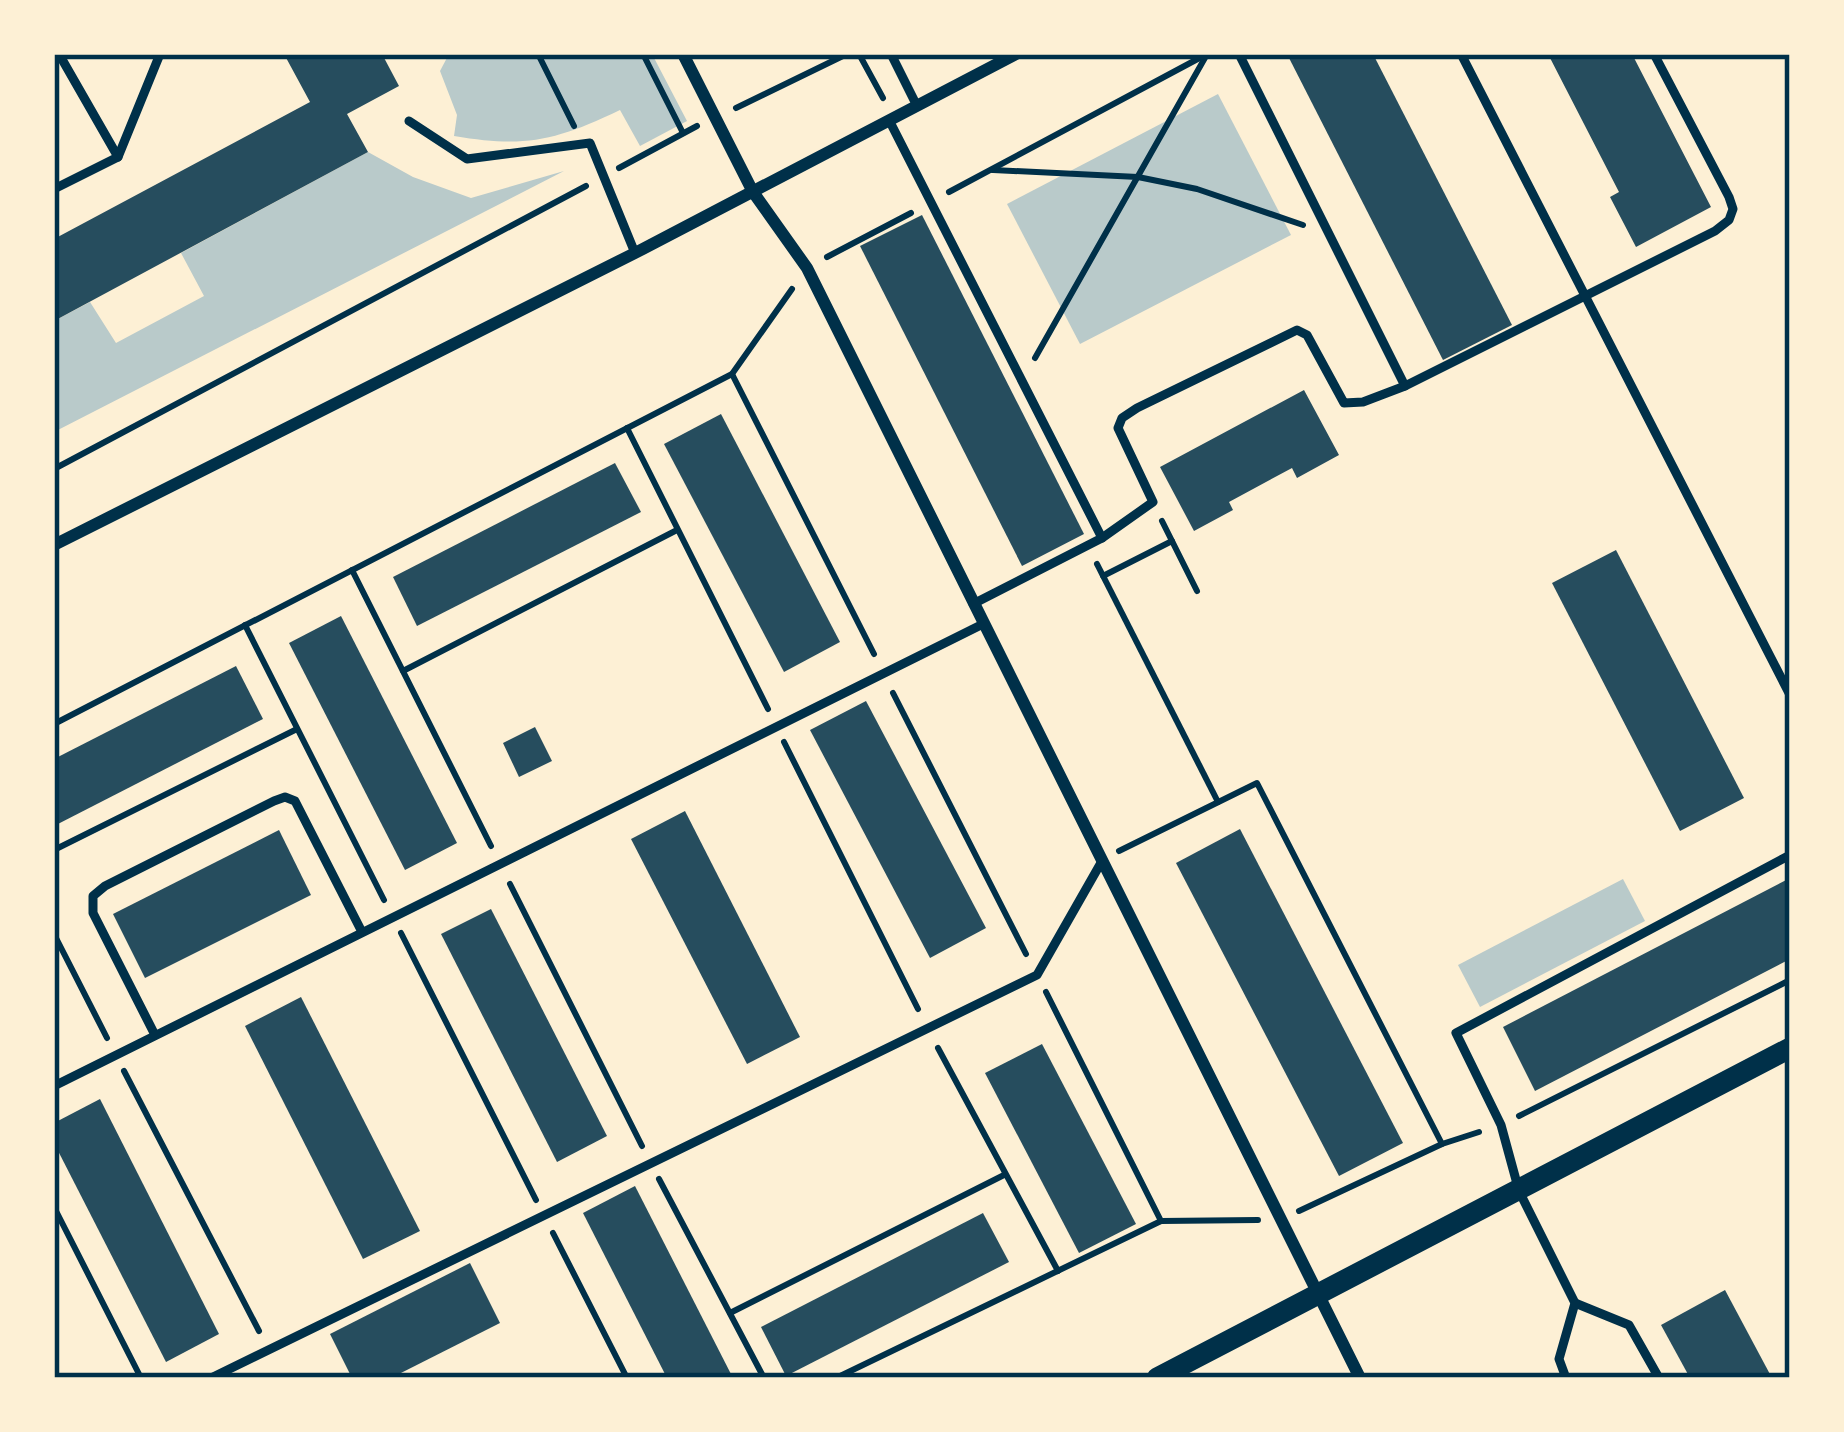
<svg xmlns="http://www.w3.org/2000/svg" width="1844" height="1432" viewBox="0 0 1844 1432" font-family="'PT Sans Narrow',sans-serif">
  <rect width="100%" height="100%" fill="#fdf0d5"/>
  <!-- green -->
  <g fill="#b9caca">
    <path d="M449 54H652L687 121 640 146 620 110C555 141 525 148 454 136L457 115 440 71Z"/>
    <path d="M1218 94 1291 235 1080 344 1007 204Z"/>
    <path d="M368 152 413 177 471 198 564 171 54 432V321L90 302 116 343 204 296 181 253Z"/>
    <path d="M1623 879 1645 921 1480 1007 1458 965Z"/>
  </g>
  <!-- building -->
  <g fill="#264d5e">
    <path d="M284 54H382L399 86 347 114 368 152 54 321V239L310 102Z"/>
    <path d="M1287 54H1373L1512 325 1443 360Z"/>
    <path d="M1548 54H1632L1711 207 1636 247 1610 197 1619 192Z"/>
    <path d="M922 215 1084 534 1022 566 860 246Z"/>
    <path d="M1304 390 1339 455 1297 478 1292 468 1229 502 1233 510 1194 531 1160 467Z"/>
    <path d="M721 414 840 642 784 672 664 444Z"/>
    <path d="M615 463 641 512 417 626 393 577Z"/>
    <path d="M1616 550 1744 798 1680 831 1552 583Z"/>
    <path d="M341 616 457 843 405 870 289 643Z"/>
    <path d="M236 666 263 719 54 826V759Z"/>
    <path d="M866 701 986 928 930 958 810 730Z"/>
    <path d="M535 727 552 761 519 777 503 743Z"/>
    <path d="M685 811 800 1037 747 1064 631 839Z"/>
    <path d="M1240 829 1403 1143 1339 1176 1176 863Z"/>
    <path d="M279 830 311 895 145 978 113 914Z"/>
    <path d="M1790 878V959L1535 1091 1503 1027Z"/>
    <path d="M491 909 607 1136 557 1162 441 934Z"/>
    <path d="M301 997 420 1231 363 1259 245 1026Z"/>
    <path d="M1042 1044 1136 1224 1079 1253 985 1073Z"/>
    <path d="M100 1099 219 1334 166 1362 54 1143V1123Z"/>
    <path d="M635 1186 733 1378H667L583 1213Z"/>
    <path d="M983 1213 1009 1262 786 1376 761 1327Z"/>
    <path d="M470 1263 500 1323 391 1378H352L330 1334Z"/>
    <path d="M1725 1290 1772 1378H1690L1661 1325Z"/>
  </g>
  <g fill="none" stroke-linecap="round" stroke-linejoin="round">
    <!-- path -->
    <g stroke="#003049" stroke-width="6">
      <path d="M538 54 574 126"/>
      <path d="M643 54 683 133"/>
      <path d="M859 54 883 98"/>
      <path d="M736 108 847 54"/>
      <path d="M619 168 697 126"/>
      <path d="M993 170 1138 177 1197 189 1303 225"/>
      <path d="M949 192 1207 54"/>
      <path d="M827 257 911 213"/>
      <path d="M1035 358 1206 56"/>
      <path d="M732 374 874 654"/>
      <path d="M627 428 768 709"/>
      <path d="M54 469 586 186"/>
      <path d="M1162 521 1197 591"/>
      <path d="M1097 564 1218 802"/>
      <path d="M352 570 491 846"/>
      <path d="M1103 576 1172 541"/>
      <path d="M245 625 384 900"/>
      <path d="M403 671 677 530"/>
      <path d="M893 693 1026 954"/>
      <path d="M54 724 732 374 792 289"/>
      <path d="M784 742 918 1009"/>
      <path d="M54 850 297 729"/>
      <path d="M1119 851 1257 783 1442 1144"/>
      <path d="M510 884 642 1146"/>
      <path d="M401 933 536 1200"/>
      <path d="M54 934 107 1038"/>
      <path d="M1046 992 1161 1221"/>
      <path d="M938 1048 1058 1271"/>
      <path d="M124 1071 259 1331"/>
      <path d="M1519 1116 1790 980"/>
      <path d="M659 1179 764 1378"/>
      <path d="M54 1207 141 1378"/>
      <path d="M1299 1211 1442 1144 1479 1132"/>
      <path d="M553 1233 627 1378"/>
      <path d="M730 1313 1004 1175"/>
      <path d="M836 1378 1161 1221 1258 1220"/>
    </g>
    <!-- service -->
    <g stroke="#003049" stroke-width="9">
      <path d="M59 54 118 157"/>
      <path d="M891 54 917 106"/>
      <path d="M1239 54 1405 386 1715 231 1729 220 1733 209 1729 197 1654 54"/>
      <path d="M1461 54 1790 695"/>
      <path d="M889 120 1102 538"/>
      <path d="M409 121 467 159 590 143 635 253"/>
      <path d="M54 189 118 157 160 54"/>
      <path d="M973 604 1102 538 1153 502 1118 428 1122 418 1137 408 1297 330 1307 335 1344 403 1363 402 1405 386"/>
      <path d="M155 1035 93 913V896L105 886 274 801 285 797 295 801 362 932"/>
      <path d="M54 1086 983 624"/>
      <path d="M1575 1303 1629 1325 1659 1378"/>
      <path d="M211 1378 1037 975 1102 861"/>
      <path d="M1566 1378 1559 1359 1575 1303 1519 1191 1501 1125 1456 1033 1790 855"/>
    </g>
    <!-- minor -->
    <g stroke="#003049" stroke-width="12">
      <path d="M683 54 753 192 807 268 1360 1378"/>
      <path d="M54 545 635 253 1016 54"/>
    </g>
    <!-- tertiary -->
    <path stroke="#003049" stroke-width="21" d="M1157 1378 1790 1048"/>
  </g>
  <!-- border -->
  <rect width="1844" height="1432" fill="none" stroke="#fdf0d5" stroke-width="114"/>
  <rect x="57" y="57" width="1730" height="1318" fill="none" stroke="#003049" stroke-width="4.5"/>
</svg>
